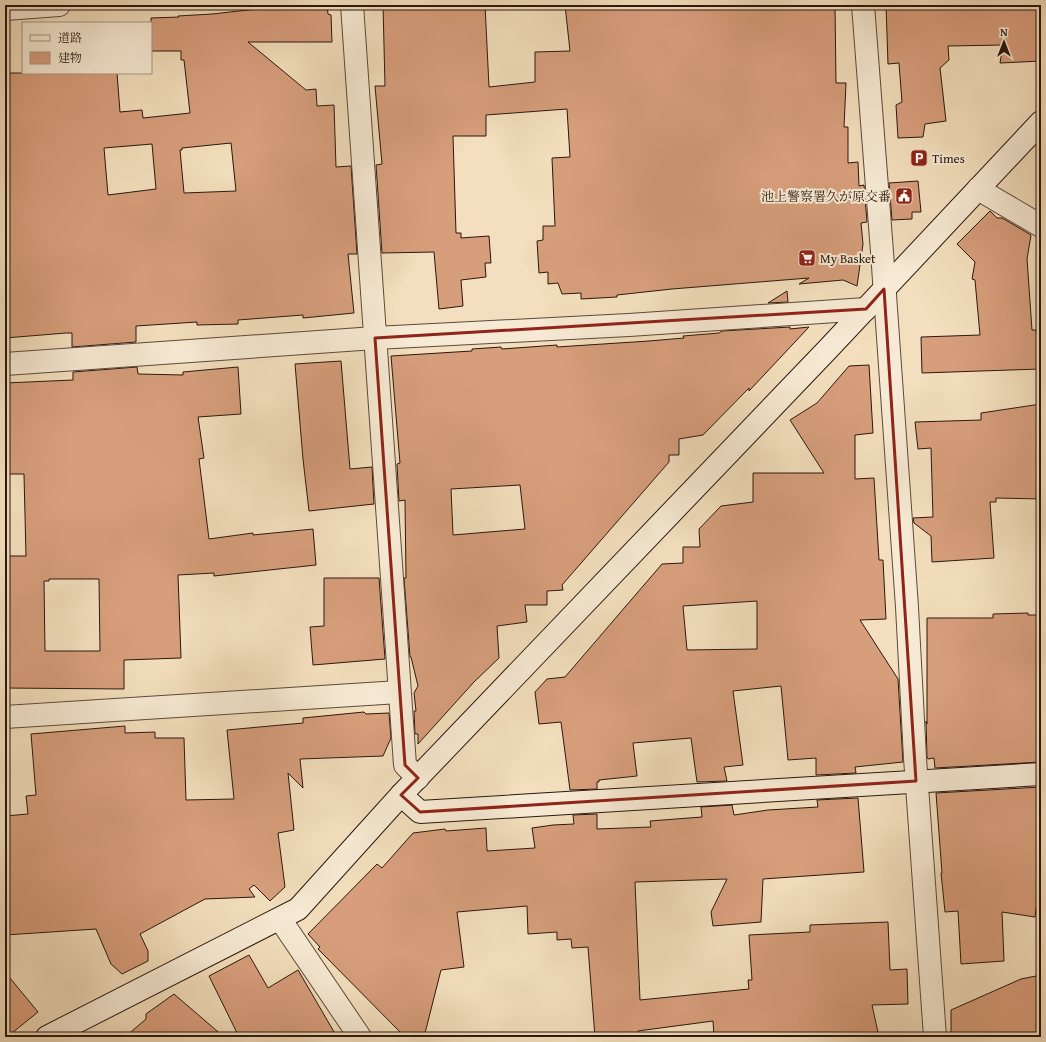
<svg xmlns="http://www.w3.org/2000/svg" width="1046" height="1042" viewBox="0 0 1046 1042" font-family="'Gentium Book Plus','Noto Serif JP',serif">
  <rect width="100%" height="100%" fill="#f3dfbd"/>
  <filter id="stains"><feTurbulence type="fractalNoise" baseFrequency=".005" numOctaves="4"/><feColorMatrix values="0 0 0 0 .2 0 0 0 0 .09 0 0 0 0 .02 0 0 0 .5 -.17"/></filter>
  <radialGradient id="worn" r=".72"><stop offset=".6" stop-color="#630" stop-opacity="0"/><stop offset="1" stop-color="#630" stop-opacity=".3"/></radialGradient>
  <!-- building -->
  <g fill="#d79e7c" stroke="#2b170f" fill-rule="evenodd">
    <path d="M284 5H327L328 14 331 15 332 42H248L306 90 316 89 317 106 334 105 336 167 351 166 357 254H348L354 313 303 318V315L238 320V324L197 325V322L136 326V342L72 347V333H66L5 338V196H8L5 161V73H117L120 112 142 110 143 118 190 113 184 60H181V51H151V18L179 17 178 16 212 14 257 9 256 7ZM231 143 236 191 184 193 180 150H182V148ZM152 144 156 189 108 195 104 148Z"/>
    <path d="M383 5H485L489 87 535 82V52L570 51 565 5H835L836 83H846L844 127H848V163L858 162 859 186 864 185 867 222 861 223 863 244 857 286 843 280 799 284 809 278 672 289 617 295V297L581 299V293L562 294 558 283 548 284V272L539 273 537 241 543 240V226H555L552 158 570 157 567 109 486 115V136H453L456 233H461V238L489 236 491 263H485L486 277 461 280 463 306 439 309 434 252 382 253 376 165 382 164 375 86H385Z"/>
    <path d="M886 5H1041V61L1000 63 1003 45 948 46 949 60 940 68 946 121 925 124 923 137 898 138 896 105 902 102 899 63 888 64Z"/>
    <path d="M918 181 921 212H912V219L892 220 889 183Z"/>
    <path d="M990 211 997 218H1002L1031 235 1027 259 1032 330H1036L1040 369 922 373 921 337 980 335 975 280 972 279 975 262 957 244Z"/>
    <path d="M787 291 788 302 768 303Z"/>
    <path d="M790 327V329L809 327 749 391V388L703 435 679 439V455H669V462L562 585 563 590 547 591V605H525L527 622 497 626 499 658 474 682 418 744V734H415L414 711H416L414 693 418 686 411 657H410L404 578H406L405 500 399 501 397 464 400 463 391 356 472 351V349L501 347 502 349 557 345V347L649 341 684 338 683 336 719 333 722 331ZM520 485 525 529 453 535 451 489Z"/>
    <path d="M341 361 350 469 372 467 374 504 309 511 303 459 295 364Z"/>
    <path d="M869 365 873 433 855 435V479L874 478 879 560H883L886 619 860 620 898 679 903 762 855 767 856 773 816 775V758L788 760 781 686 733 691 743 765 724 767 727 781 697 782 691 738 633 743 637 776 599 780V782H597V789L570 790 561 722 539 724 535 692 547 679 565 677 662 564 683 563V547H700L699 529 721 506 753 502V473H824L790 420 817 403 849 366ZM757 601V649L687 650 683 606Z"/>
    <path d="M137 367 138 374 183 375V372L238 367 241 414 198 417 204 458 199 459 209 539 253 533V535L313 529 316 565 214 576V573L178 575 181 658 124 660V689L5 688V556H26L24 474H5V383L73 380V372ZM49 579H99L100 651H45L44 581H49Z"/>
    <path d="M1041 404V499L996 498V502H990L994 558 932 562 931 536 914 523 913 518 933 517 931 448 918 449 915 422 981 420V413Z"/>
    <path d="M324 578H379L385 659 313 665 310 627 324 626Z"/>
    <path d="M1028 613V615H1041V762L935 768 934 758 928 759 927 757 926 721 927 724V618H993V614Z"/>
    <path d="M364 712 366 714 389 713 391 738 383 756 300 759 303 788 288 773 294 830 278 833 285 887 270 901 254 885 249 889 255 897 205 899 140 934 148 951V961L122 974 111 964 96 929 5 935V816L28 814 26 796 36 795 31 734 125 726V733L155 732V738H184L186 800 234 799 227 730 303 723V718Z"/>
    <path d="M1041 787V894H1038L1035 917 1002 912 1004 961 961 964 958 911 945 912 941 873H942L936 793Z"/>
    <path d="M858 798 864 872 763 879 761 922 713 926 711 912 727 879 635 882 640 1000 749 989 748 980H752L749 935 810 932V925L888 922 890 970 907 969 908 1004 872 1005 879 1037H714L713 1021 638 1031V1037H595L588 947 572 948 571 939 557 940V932L528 934 527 906 457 912 464 967 441 970 424 1037H405L318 949 320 947 308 934 377 864 382 868 413 833 445 829 446 831 486 828 487 851 535 848 532 828 553 825 574 824 573 815 597 814V829L651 827 650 821 702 817 701 807 732 805 734 815 768 810 818 807 817 800Z"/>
    <path d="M249 955 268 988 298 970 337 1037H239L209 976Z"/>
    <path d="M5 972 38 1012 7 1037H5Z"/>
    <path d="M1041 975V1037H951V1010L1021 979Z"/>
    <path d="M174 994 224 1037H125L146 1019V1014Z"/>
  </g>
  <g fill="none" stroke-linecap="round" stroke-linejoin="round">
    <defs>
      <g id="street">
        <path d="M352 5 405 765 418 778"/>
        <path d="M863 5 882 252 907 607 915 758 935 1037"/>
        <path d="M5 9 59 5"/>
        <path d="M978 189 1041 226"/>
        <path d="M5 364 375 338 629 325 866 309"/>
        <path d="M5 717 399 692"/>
        <path d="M280 919 360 1037"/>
      </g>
      <g id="secondary">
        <path d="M401 795 420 812 1041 774"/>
        <path d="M47 1037 298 909 401 795 828 349 1041 122"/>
      </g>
    </defs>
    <!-- street casing -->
    <use href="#street" stroke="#5d493a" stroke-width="24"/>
    <!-- secondary casing -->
    <use href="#secondary" stroke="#2b170f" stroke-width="24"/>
    <!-- street -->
    <use href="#street" stroke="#f7ead4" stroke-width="22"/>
    <!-- secondary -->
    <use href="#secondary" stroke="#f7ead4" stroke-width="22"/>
  </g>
  <!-- marked area -->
  <path fill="none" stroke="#8f2418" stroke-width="3" stroke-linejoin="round" d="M884 289 916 781 420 812 401 795 418 778 405 765 375 338 866 309Z"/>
  <!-- icons -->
  <defs>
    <symbol id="parking-square" viewBox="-11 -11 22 22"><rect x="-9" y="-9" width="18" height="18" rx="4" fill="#8f2418" stroke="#f7ead4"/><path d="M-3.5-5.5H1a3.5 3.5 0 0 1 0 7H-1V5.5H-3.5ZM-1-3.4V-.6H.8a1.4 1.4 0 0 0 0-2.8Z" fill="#fff"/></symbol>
    <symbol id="civic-square" viewBox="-11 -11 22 22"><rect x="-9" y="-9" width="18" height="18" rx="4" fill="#8f2418" stroke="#f7ead4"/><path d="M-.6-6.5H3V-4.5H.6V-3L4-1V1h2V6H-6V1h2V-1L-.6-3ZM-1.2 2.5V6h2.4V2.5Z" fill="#fff"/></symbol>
    <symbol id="supermarket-square" viewBox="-11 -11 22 22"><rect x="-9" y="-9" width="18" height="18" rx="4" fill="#8f2418" stroke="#f7ead4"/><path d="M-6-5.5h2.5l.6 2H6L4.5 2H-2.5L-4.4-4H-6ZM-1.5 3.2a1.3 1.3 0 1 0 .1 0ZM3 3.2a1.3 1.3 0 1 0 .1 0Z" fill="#fff"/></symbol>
  </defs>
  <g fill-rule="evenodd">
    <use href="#parking-square" x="909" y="148" width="20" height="20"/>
    <use href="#civic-square" x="894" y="186" width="20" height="20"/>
    <use href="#supermarket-square" x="797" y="248" width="20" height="20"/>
  </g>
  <g text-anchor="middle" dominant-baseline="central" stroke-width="4" stroke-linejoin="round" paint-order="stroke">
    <!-- poi labels -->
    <g font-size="13" fill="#2b170f" stroke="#f7ead4" text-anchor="start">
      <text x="932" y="158">Times</text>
      <text x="891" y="196" text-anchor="end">池上警察署久が原交番</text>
      <text x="820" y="258">My Basket</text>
    </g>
  </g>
  <!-- margin -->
  <rect width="1046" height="1042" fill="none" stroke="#f3dfbd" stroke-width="20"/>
  <rect x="6" y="6" width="1034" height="1030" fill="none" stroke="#2b170f" stroke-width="2"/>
  <rect x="10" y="10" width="1026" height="1022" fill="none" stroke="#2b170f"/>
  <!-- legend -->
  <rect x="22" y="22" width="130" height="52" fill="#f7ead4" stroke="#a59685"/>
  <rect x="30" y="35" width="20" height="6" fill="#f7ead4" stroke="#a59685"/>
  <text x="58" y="42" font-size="12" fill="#2b170f">道路</text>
  <rect x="30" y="52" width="20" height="12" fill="#d79e7c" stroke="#a59685"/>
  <text x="58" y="62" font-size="12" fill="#2b170f">建物</text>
  <!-- north arrow -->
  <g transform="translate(1004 42)" stroke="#f7ead4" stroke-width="3" paint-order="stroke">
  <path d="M0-3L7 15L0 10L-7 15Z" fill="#2b170f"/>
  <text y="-6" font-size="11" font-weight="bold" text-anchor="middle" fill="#2b170f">N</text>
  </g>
  <rect width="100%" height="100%" filter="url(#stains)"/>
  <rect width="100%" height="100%" fill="url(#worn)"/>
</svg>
